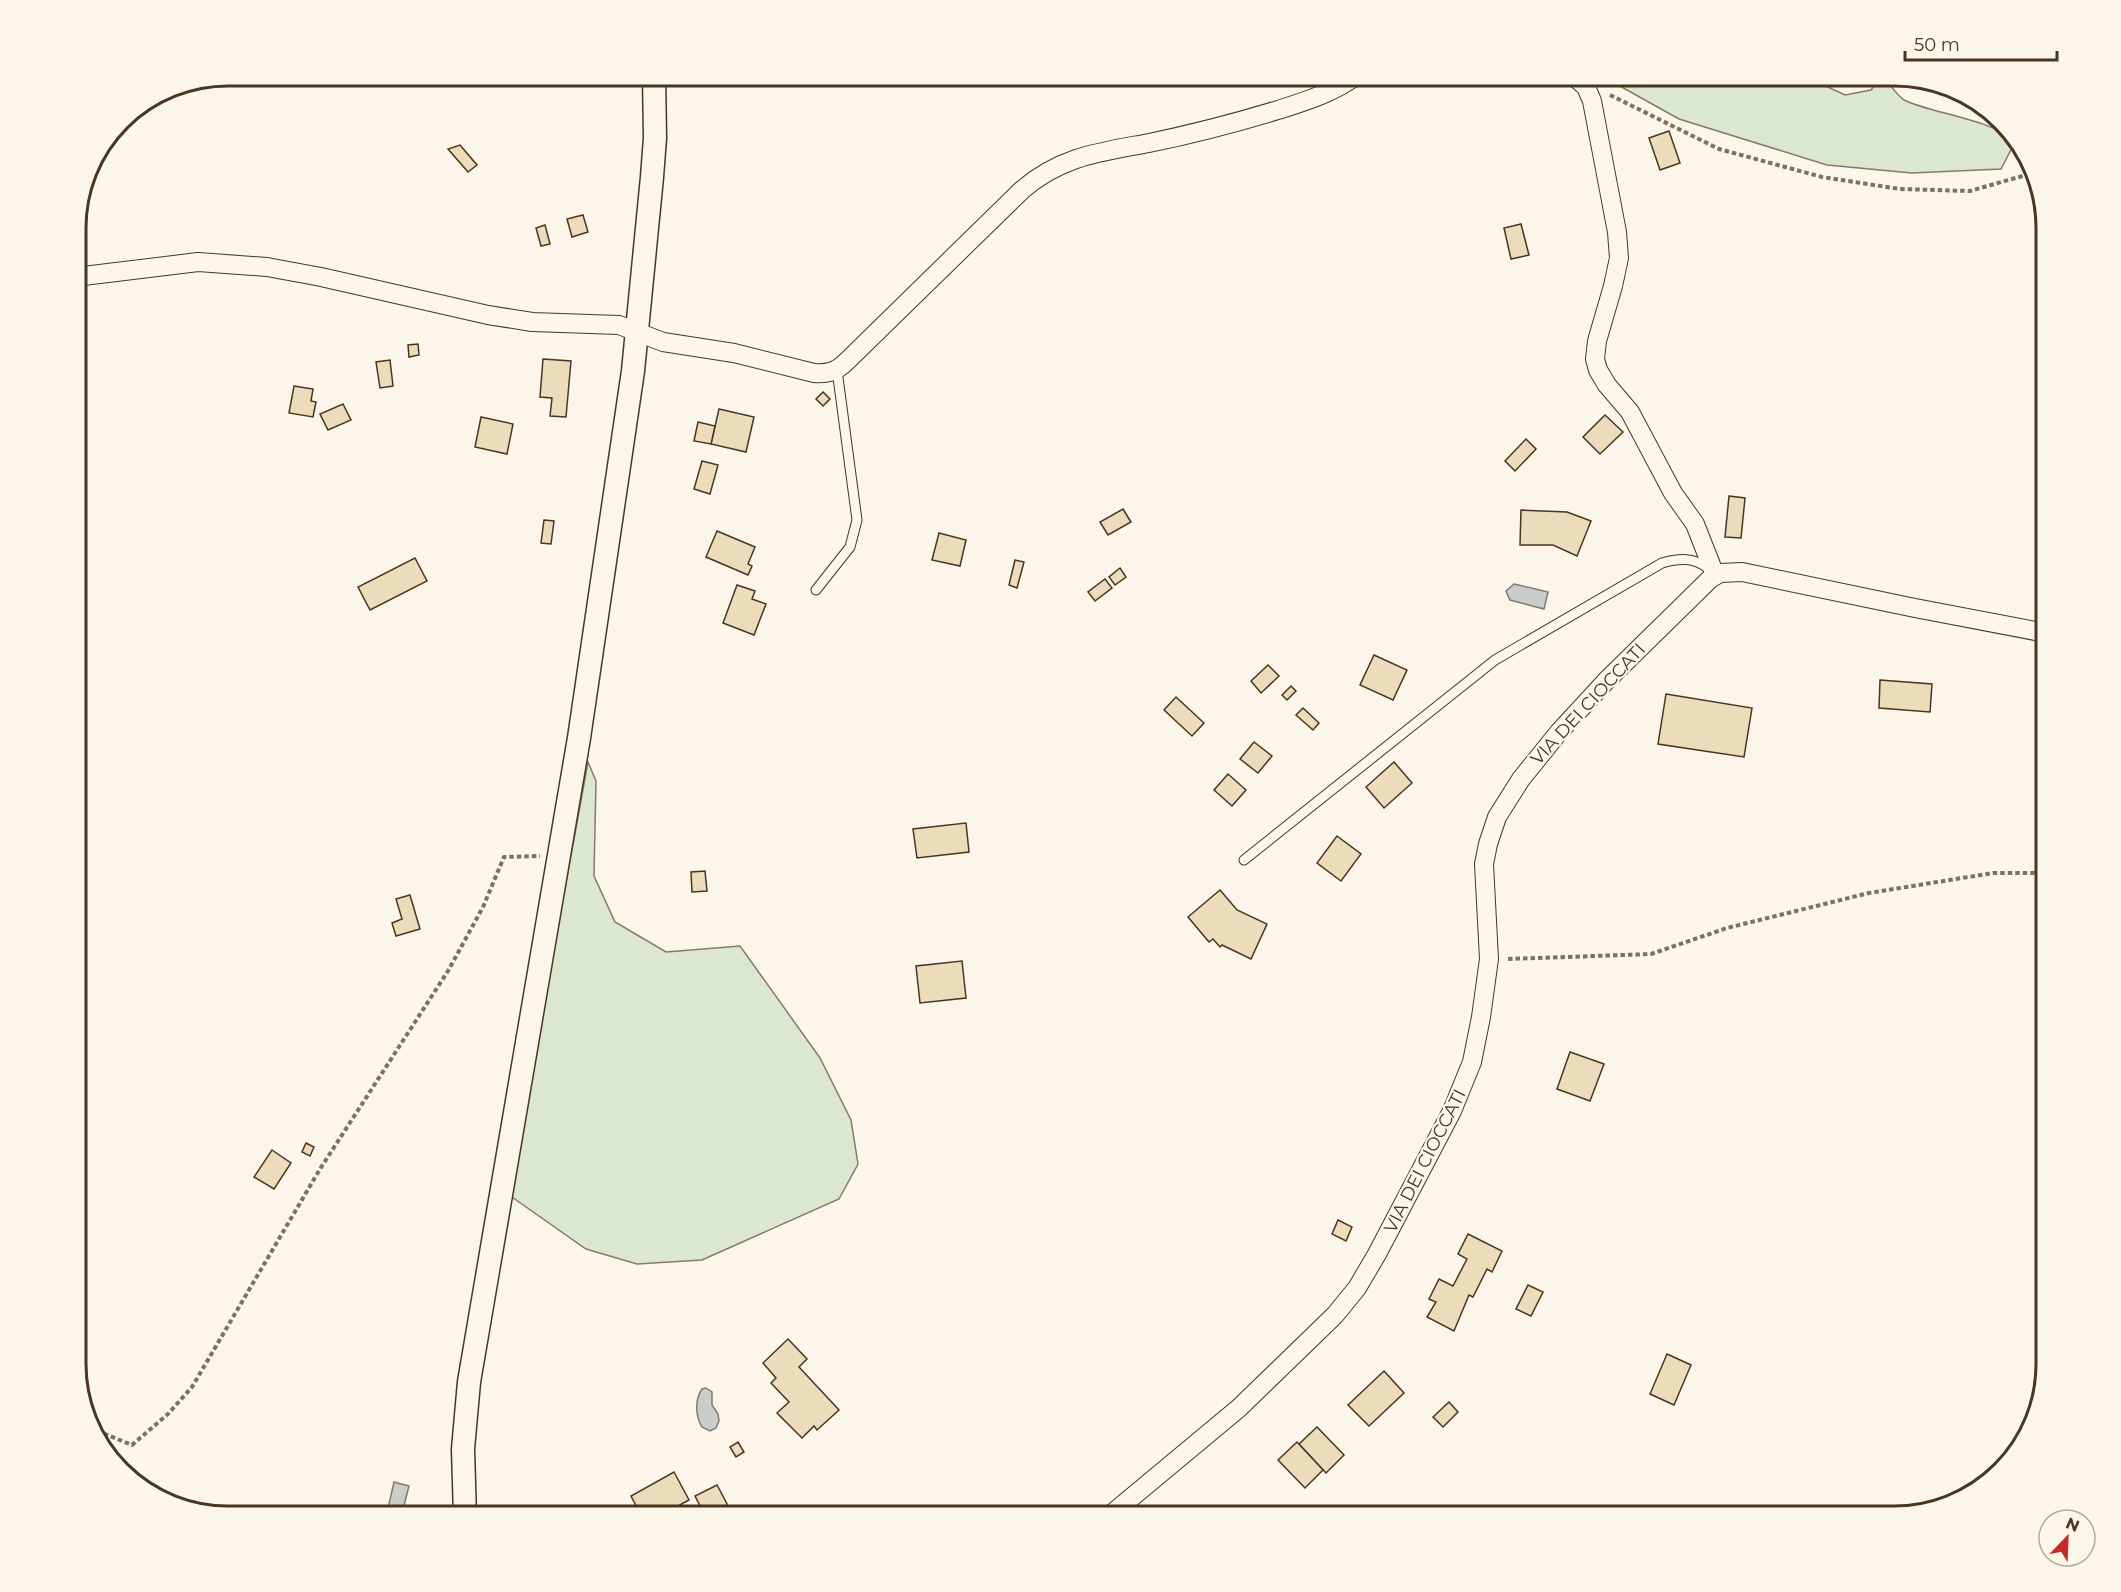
<svg xmlns="http://www.w3.org/2000/svg" width="2121" height="1592" viewBox="0 0 2121 1592" font-family="Montserrat,sans-serif">
  <rect width="100%" height="100%" fill="#fbf6e9"/>
  <!-- green -->
  <g fill="#dce7d0" stroke="#887966" stroke-width="1.5">
    <path d="M1600 75H1817L1819 83 1845 95 1871 90 1882 75C1889 82 1896 95 1904 100 1930 113 1998 121 2015 142L2001 169 1912 173 1827 165 1679 119Z"/>
    <path d="M588 762 596 781 594 876 615 922 666 952 740 946 820 1058 851 1120 858 1164 839 1199 702 1260 637 1264 586 1249 509 1195Z"/>
  </g>
  <!-- water -->
  <g fill="#c9cecd" stroke="#887966" stroke-width="1.5">
    <path d="M1514 584 1548 592 1544 609 1510 600 1506 591Z"/>
    <path d="M706 1388 712 1392V1405L718 1414 719 1421 716 1428 710 1431 702 1427C695 1416 695 1399 702 1389Z"/>
    <path d="M394 1482 409 1486 401 1517H386Z"/>
  </g>
  <!-- building -->
  <g fill="#ecdcbc" stroke="#4a3520" stroke-width="1.5">
    <path d="M1831 75H1866L1860 84 1840 86Z"/>
    <path d="M1669 131 1680 163 1660 170 1649 138Z"/>
    <path d="M460 145 477 165 468 172 448 149Z"/>
    <path d="M583 215 588 232 572 237 567 219Z"/>
    <path d="M1521 224 1529 255 1511 259 1504 228Z"/>
    <path d="M545 225 550 244 541 246 536 228Z"/>
    <path d="M418 344 419 355 409 357 408 345Z"/>
    <path d="M543 359 571 361 566 417 550 416 552 398 540 397Z"/>
    <path d="M390 360 393 386 380 388 376 362Z"/>
    <path d="M294 386 313 389 311 401 316 402 313 417 289 413Z"/>
    <path d="M823 392 830 399 823 406 816 399Z"/>
    <path d="M343 404 351 420 328 430 320 414Z"/>
    <path d="M719 409 754 417 746 452 711 444Z"/>
    <path d="M1605 415 1623 432 1600 454 1583 437Z"/>
    <path d="M481 417 513 424 507 454 475 447Z"/>
    <path d="M698 422 715 426 711 444 694 441Z"/>
    <path d="M1526 439 1536 449 1515 471 1505 461Z"/>
    <path d="M702 461 718 465 710 494 694 489Z"/>
    <path d="M1729 496 1745 498 1741 538 1725 537Z"/>
    <path d="M1123 509 1131 522 1108 535 1100 522Z"/>
    <path d="M1521 510 1567 512 1591 521 1577 556 1553 545H1520Z"/>
    <path d="M544 520 554 521 551 544 541 543Z"/>
    <path d="M717 531 755 547 748 564 752 566 748 575 706 557Z"/>
    <path d="M939 533 966 540 960 566 932 560Z"/>
    <path d="M415 558 427 581 370 610 358 587Z"/>
    <path d="M1015 560 1024 562 1017 588 1009 585Z"/>
    <path d="M1120 568 1126 577 1115 585 1109 577Z"/>
    <path d="M1105 579 1112 588 1095 601 1088 592Z"/>
    <path d="M737 585 755 591 752 599 766 604 754 635 723 623Z"/>
    <path d="M1374 655 1407 670 1393 700 1360 685Z"/>
    <path d="M1268 665 1279 676 1261 693 1251 681Z"/>
    <path d="M1880 680 1932 684 1930 712 1879 708Z"/>
    <path d="M1291 686 1296 691 1287 700 1282 695Z"/>
    <path d="M1666 694 1752 708 1744 757 1658 744Z"/>
    <path d="M1176 697 1204 723 1192 736 1164 710Z"/>
    <path d="M1303 708 1319 723 1313 730 1296 715Z"/>
    <path d="M1254 742 1272 756 1258 773 1240 759Z"/>
    <path d="M1394 762 1412 783 1384 808 1366 787Z"/>
    <path d="M1228 774 1246 790 1232 806 1214 790Z"/>
    <path d="M966 823 969 852 917 858 913 829Z"/>
    <path d="M1337 836 1361 854 1341 881 1317 863Z"/>
    <path d="M705 871 707 891 692 892 691 872Z"/>
    <path d="M1220 890 1237 910 1267 924 1251 959 1222 945 1220 947 1213 939 1209 942 1188 917Z"/>
    <path d="M410 895 420 929 396 936 392 923 402 919 396 899Z"/>
    <path d="M962 961 966 998 920 1003 916 966Z"/>
    <path d="M1570 1052 1604 1064 1590 1101 1557 1089Z"/>
    <path d="M306 1143 314 1147 310 1156 302 1152Z"/>
    <path d="M272 1150 291 1163 274 1189 254 1177Z"/>
    <path d="M1338 1220 1352 1227 1346 1241 1332 1234Z"/>
    <path d="M1468 1234 1502 1251 1492 1272 1487 1269 1473 1297 1469 1295 1454 1331 1427 1317 1436 1302 1429 1299 1439 1279 1453 1286 1467 1259 1458 1254Z"/>
    <path d="M1528 1285 1543 1292 1531 1316 1516 1309Z"/>
    <path d="M788 1339 807 1359 799 1367 839 1410 817 1430 814 1426 802 1438 777 1413 789 1402 771 1383 776 1378 763 1363Z"/>
    <path d="M1667 1354 1691 1365 1674 1405 1650 1394Z"/>
    <path d="M1384 1371 1404 1393 1369 1426 1348 1405Z"/>
    <path d="M1449 1402 1458 1412 1443 1427 1433 1417Z"/>
    <path d="M1317 1427 1344 1455 1326 1473 1299 1444Z"/>
    <path d="M738 1442 744 1452 736 1457 730 1447Z"/>
    <path d="M1297 1442 1323 1470 1305 1488 1278 1460Z"/>
    <path d="M674 1472 689 1500 658 1517H642L631 1496Z"/>
    <path d="M717 1485 734 1517H706L695 1496Z"/>
  </g>
  <g fill="none" stroke-linecap="round" stroke-linejoin="round">
    <defs>
      <g id="service">
        <path d="M816 590 850 547 857 520 837 370"/>
        <path d="M1244 860 1495 660 1662 563C1679 558 1694 557 1709 569"/>
      </g>
      <g id="minor">
        <path d="M1572 75 1586 87 1592 101 1617 232 1619 258 1613 286 1597 341 1595 359 1598 370 1607 385 1630 412 1673 493 1695 524 1715 575"/>
        <path d="M75 277 198 262 267 267 321 277 488 315 532 322 619 325 663 342 734 353 814 373C827 374 836 372 846 362L1022 190C1061 156 1101 152 1149 143 1193 134 1235 123 1278 110 1306 101 1333 93 1357 75"/>
        <path d="M1108 1517 1239 1408 1335 1315 1357 1288 1377 1254 1452 1111 1472 1062 1481 1017 1489 959 1484 864 1488 844 1497 817 1521 779 1559 732 1606 681 1710 579 1720 573 1742 572 1915 608 2046 633"/>
      </g>
      <path id="tertiary" d="M465 1517 463 1449 469 1382 579 738 633 371 652 177 655 138 654 75"/>
    </defs>
    <!-- service casing -->
    <use href="#service" stroke="#4a3520" stroke-width="11"/>
    <!-- minor casing -->
    <use href="#minor" stroke="#4a3520" stroke-width="20"/>
    <!-- tertiary casing -->
    <use href="#tertiary" stroke="#4a3520" stroke-width="25"/>
    <!-- path -->
    <g stroke="#7f6f5c" stroke-width="4" stroke-dasharray="4.5 3" stroke-linecap="butt">
      <path d="M1610 95 1719 149 1822 177 1900 189 1970 191 2033 173"/>
      <path d="M1508 959 1651 954 1727 928 1869 893 1993 873H2046"/>
      <path d="M90 1428 132 1445 168 1414 192 1387 320 1169 448 971 483 907 504 857 540 856"/>
    </g>
    <!-- service -->
    <use href="#service" stroke="#fbf6e9" stroke-width="9"/>
    <!-- minor -->
    <use href="#minor" stroke="#fbf6e9" stroke-width="18"/>
    <!-- tertiary -->
    <use href="#tertiary" stroke="#fbf6e9" stroke-width="22"/>
  </g>
  <g text-anchor="middle" dominant-baseline="central" stroke-width="4.5" stroke-linejoin="round" paint-order="stroke">
    <!-- street labels -->
    <g font-size="18" fill="#4a3520" stroke="#fbf6e9">
      <text transform="translate(1588 704) rotate(-47)">VIA DEI CIOCCATI</text>
      <text transform="translate(1425 1161) rotate(-63)">VIA DEI CIOCCATI</text>
    </g>
  </g>
  <!-- crop -->
  <path d="M0 0H2121V1592H0ZM228 86H1894A142 142 0 0 1 2036 228V1364A142 142 0 0 1 1894 1506H228A142 142 0 0 1 86 1364V228A142 142 0 0 1 228 86Z" fill="#fbf6e9" fill-rule="evenodd"/>
  <path fill="none" stroke="#4a3520" stroke-width="3" d="M228 86H1894A142 142 0 0 1 2036 228V1364A142 142 0 0 1 1894 1506H228A142 142 0 0 1 86 1364V228A142 142 0 0 1 228 86Z"/>
  <!-- north arrow -->
  <g transform="translate(2067 1538) rotate(23)"><circle r="28" fill="#fbf6e9" stroke="#b4a999" stroke-width="1.5"/>
  <path d="M0-4.5L10 22L0 15L-10 22Z" fill="#c62828"/>
  <text y="-9" font-size="16" font-weight="bold" text-anchor="middle" fill="#4a3520">N</text>
  </g>
  <!-- scale -->
  <path d="M1905 51v9h152v-9" fill="none" stroke="#4a3520" stroke-width="3"/>
  <text x="1914" y="51" font-size="18" fill="#4a3520" stroke="#fbf6e9" stroke-width="4.5" paint-order="stroke">50 m</text>
</svg>
